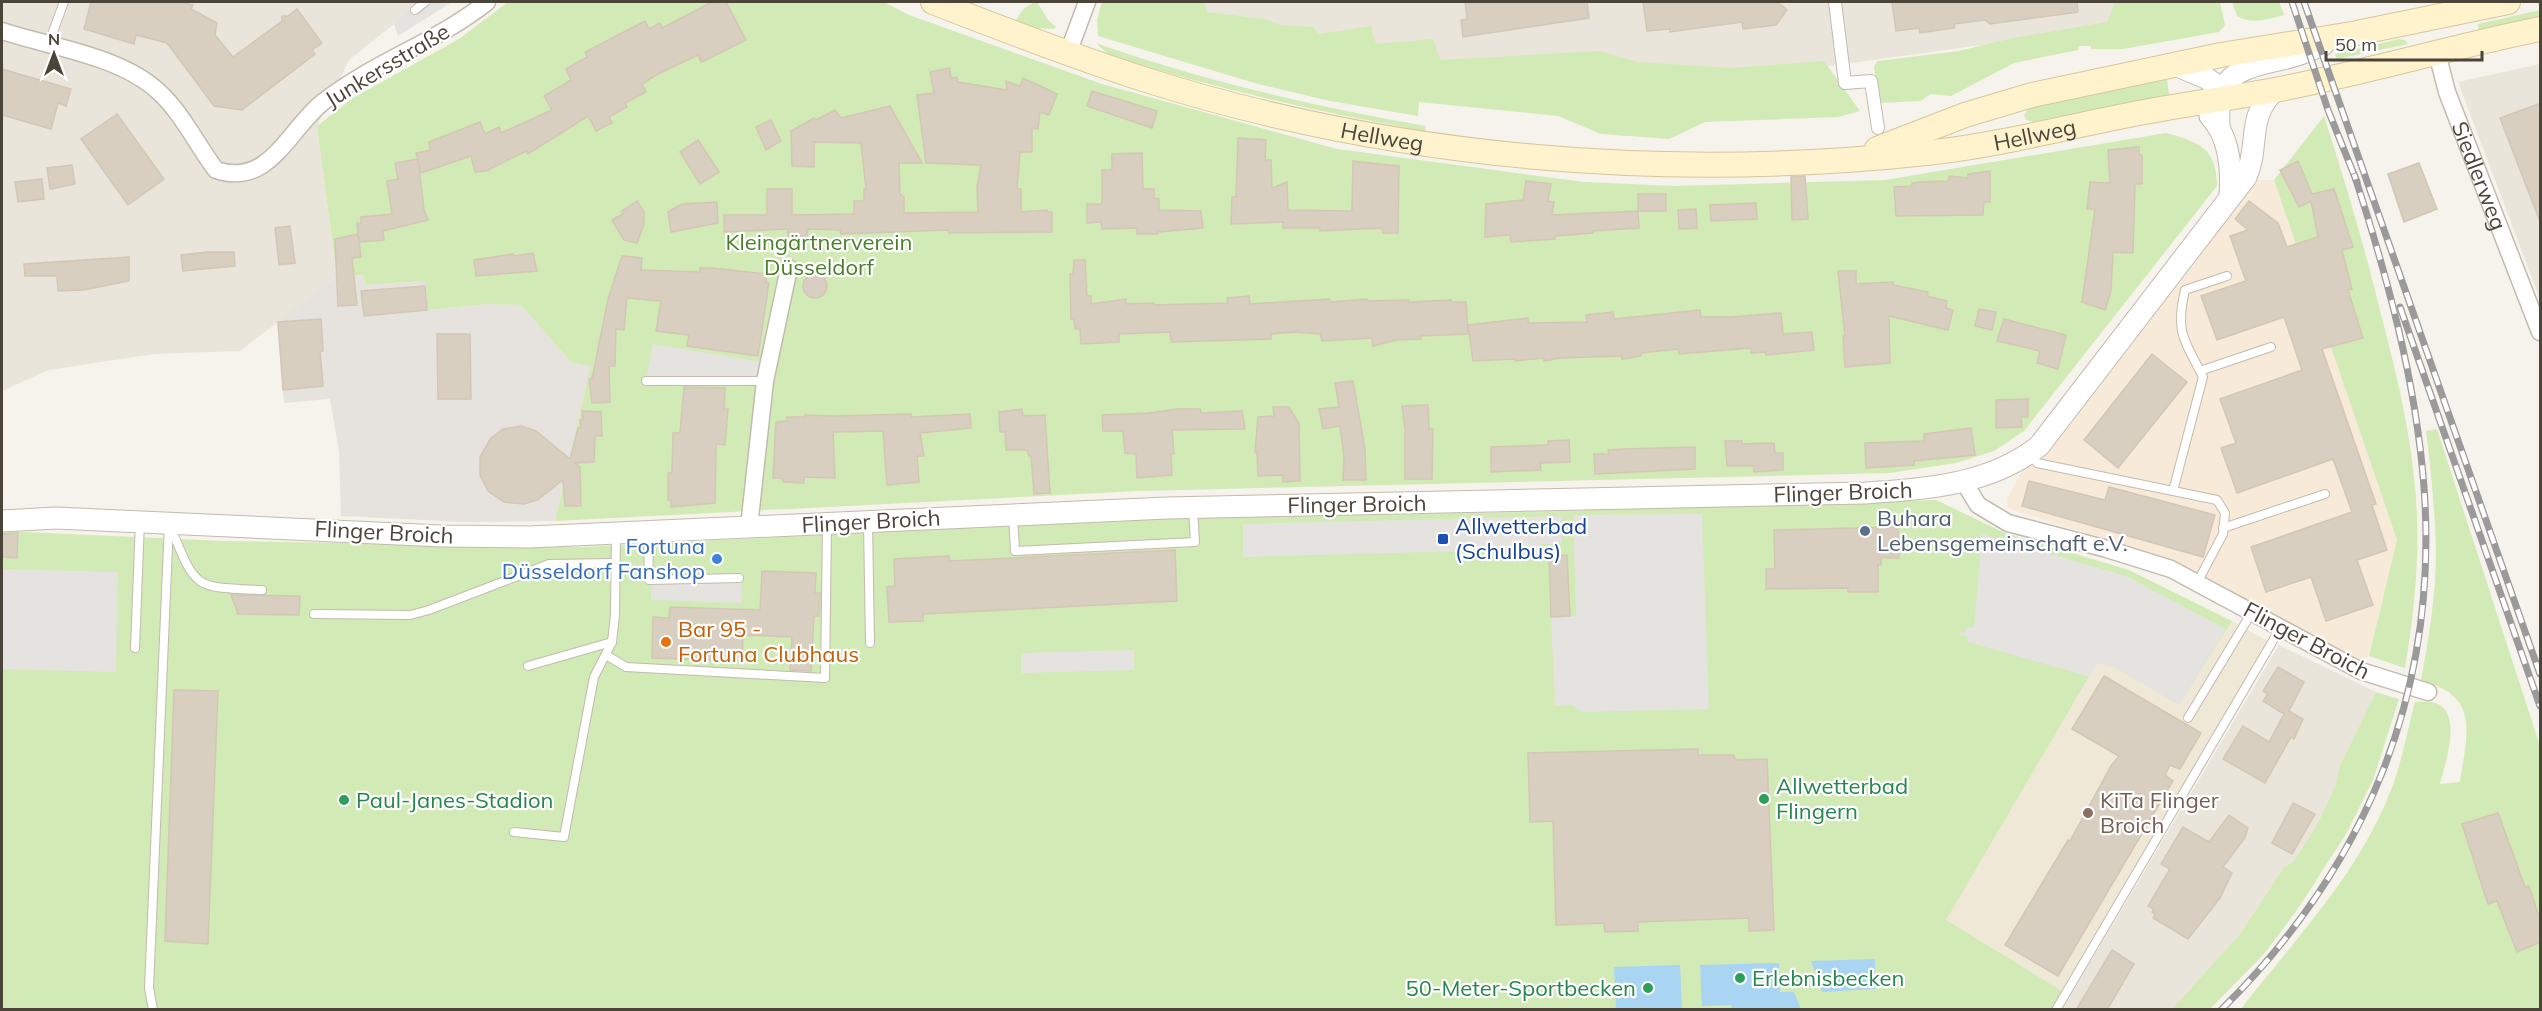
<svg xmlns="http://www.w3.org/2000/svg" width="2542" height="1011" viewBox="0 0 2542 1011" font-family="Mulish,sans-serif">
  <rect width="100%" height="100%" fill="#f6f3ec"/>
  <!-- residential -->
  <g fill="#eae5da">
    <path d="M2 2H416L394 24 349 60 317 126 337 277 240 351 154 354 49 370 2 391Z"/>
    <path d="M1204 2H2146L2148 22 1808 69 1664 72 1421 60 1206 12Z"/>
    <path d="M2540 64V299L2458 82Z"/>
    <path d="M2279 645 2376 692 2339 767 2336 784 2317 825 2293 862 2284 867 2240 934 2172 1009 2062 1010Z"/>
  </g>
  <!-- commercial -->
  <path fill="#f7ead8" d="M2253 180H2274L2397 540 2369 656 2358 660 2182 564 2008 508 2007 499 2022 471 2053 446 2196 262Z"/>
  <!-- industrial -->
  <path fill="#e6e2dd" d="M364 275 365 285 425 281 427 310 488 304 521 305 572 363 592 365 555 521 464 522 341 516 339 452 330 399 284 403 277 322 337 277Z"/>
  <!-- education -->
  <path fill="#efe8d6" d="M2232 621 2268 641 2062 991 1945 921 2097 663 2116 668 2179 705Z"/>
  <!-- green -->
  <g fill="#d2eab5">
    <path d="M508 2H884L909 15 1102 84 1337 149 1584 182 1675 186 1885 180 2166 133C2199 142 2217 148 2217 186L2024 431 1994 451 1956 463 1890 473 1139 491 555 521 591 366 572 363 521 305 488 304 427 310 425 281 365 285 364 275 337 277 317 126 353 98 459 39Z"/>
    <path d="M1037 2 1048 20 1056 27 1054 29 1034 28 1016 21C1020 11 1027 4 1037 2Z"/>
    <path d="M1102 2H1204L1207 12 1264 19 1281 25 1313 27 1318 34 1371 26 1376 44 1433 39 1441 60 1600 51 1637 62 1732 68 1824 61 1860 111 1838 117 1705 122 1669 139 1601 134 1558 116 1419 102 1418 116 1330 101 1258 84 1098 36 1097 20Z"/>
    <path d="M2115 2H2220L2225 25 2219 32 2123 49H2091V46H2079L2078 50 2014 63 1951 96 1931 94 1920 101 1879 103 1874 66 1878 61 1959 51 2013 38 2107 22Z"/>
    <path d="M2232 2H2279L2284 15C2267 19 2253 25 2237 16Z"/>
    <path d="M2540 10V17L2479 30 2478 24Z"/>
    <path d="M2399 39 2405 40 2408 44 2337 59 2335 54Z"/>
    <path d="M1096 43C1203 81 1314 106 1426 126L1425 131C1318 112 1214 88 1110 56Z"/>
    <path d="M2167 78 2169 95 2033 122 2026 120 2024 115 2030 107Z"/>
    <path d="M2324 116C2346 184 2366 252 2383 322 2397 376 2410 430 2415 487 2421 547 2415 608 2405 668L2369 656 2397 540 2274 180Z"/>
    <path d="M2437 429 2540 746V1009L2240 1010C2296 938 2363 869 2394 782 2403 756 2408 728 2415 702 2421 702 2432 701 2438 704 2462 716 2445 764 2440 784L2460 782C2463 754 2477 714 2451 694 2443 687 2430 684 2421 680 2429 638 2436 594 2436 551 2435 511 2431 471 2426 431Z"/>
    <path d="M1936 500 2005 533 2129 570 2232 621 2179 705 2116 668 2097 663 1946 920 2062 991 2051 1009 2 1010V531L223 541 580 547 1170 518 1526 512Z"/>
    <path d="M2376 692 2399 699 2373 780 2346 834 2297 910 2264 954 2210 1009H2172L2240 934 2284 867 2293 862 2317 825 2336 784 2339 767Z"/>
  </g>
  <!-- parking -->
  <g fill="#e5e3e0">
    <path d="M416 2H452L398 36 394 24Z"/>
    <path d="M653 344 768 363 765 381H646Z"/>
    <path d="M1702 514 1709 709 1582 712 1572 705 1555 706 1551 617 1576 616 1573 515Z"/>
    <path d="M1561 516V544H1540V556L1502 557V550L1243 557V524Z"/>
    <path d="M1982 534 2126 576 2226 629 2179 705 2116 668 2097 663 2090 677 1968 642 1967 636H1960V632H1966V628L1974 627Z"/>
    <path d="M2 569 118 572 116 672 2 669Z"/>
    <path d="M742 582 741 603 651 600V584Z"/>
    <path d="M1134 650V670L1021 673V653Z"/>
  </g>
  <!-- water -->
  <g fill="#a9d4f2">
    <path d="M1875 959V989L1822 992 1811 961Z"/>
    <path d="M1779 963 1780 992H1794L1801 1009 1732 1010 1731 1005 1702 1006 1700 965Z"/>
    <path d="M1680 965 1682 1009H1616L1614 967Z"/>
  </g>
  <!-- building -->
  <g fill="#d8cfc1" stroke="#d3c7b4" stroke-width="1.5">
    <path d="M91 2H180L193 5 191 9 217 23 215 35 233 57 282 21V16H288L297 9 322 43 312 50 315 54 242 110 214 106 167 43 136 35 134 44 84 29Z"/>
    <path d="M712 2H726L746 40 708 59 701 62 698 55 656 75 642 84 646 92 625 103 627 107 609 117 612 123 596 131 588 116 528 154 526 151 486 171 475 172 471 156 421 173 418 160 424 210 428 220 383 231 384 240 359 242 357 223H361V217L392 214 387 181 398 179 395 163 418 159 416 153 430 150 429 142 480 122 485 134 499 127 501 133 552 110 544 96 571 80 566 69 587 57 585 52 645 21 649 29 660 23 662 28Z"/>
    <path d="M1465 2H1587L1589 18 1463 37 1461 20 1467 19Z"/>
    <path d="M1643 2H1778L1787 10 1776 25 1743 29 1742 22 1670 32V29L1647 31Z"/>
    <path d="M1892 2H2077L2078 12 1990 24 1985 20 1954 24 1955 28 1920 33 1919 28 1896 31Z"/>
    <path d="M950 68 951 78 957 77 958 82 1007 90 1006 81 1020 86 1023 78 1057 94 1049 115 1040 112 1038 129 1032 128V152H1020L1017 189H1021V212L1047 210V212H1052V232L949 233 948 230 841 234 840 230 808 229 807 236 788 237V229L724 232V215H767V189H792V215L854 214V201H864V189H866L861 143 814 142V167L792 166 791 131 814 118 816 120 835 110 841 118 890 106 922 163H899L900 194 904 197V213L978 212 977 187 981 165 926 163 917 95 934 93 930 72Z"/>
    <path d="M2 69 71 89 66 106 58 103 51 129 2 115Z"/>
    <path d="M1092 91 1157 111 1152 128 1087 106Z"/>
    <path d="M2541 103V219H2539L2500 118Z"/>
    <path d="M117 114 164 179 128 205 81 139Z"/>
    <path d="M771 120 781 141 766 150 756 127Z"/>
    <path d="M1238 138 1266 140 1265 160H1271L1272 188 1287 182 1288 210 1352 211 1353 161 1399 166 1398 233H1383L1382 228 1320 231V228H1283V222L1231 224 1232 197H1236Z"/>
    <path d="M698 140 719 172 700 184 680 152Z"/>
    <path d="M2139 147V154L2142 155V184H2135L2133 253 2113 252 2111 291 2105 310 2082 302 2095 209H2087L2090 182 2110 183 2108 150Z"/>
    <path d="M1142 153 1143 189H1154V198L1159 199V210L1201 211 1203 228 1158 232V234H1137V228L1102 229 1101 222 1087 223V204H1102V170H1112V154Z"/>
    <path d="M2298 161 2312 194 2334 189 2353 247 2342 250 2352 289 2348 290 2363 338 2322 349 2376 504 2372 505 2387 550 2357 560 2373 605 2326 621 2311 577 2266 592 2251 547 2352 512 2333 459 2237 493 2221 448 2236 443 2220 399 2302 370 2284 317 2217 340 2201 296 2246 281 2230 236 2248 230 2235 219 2249 201 2278 223 2287 247 2318 237 2311 201 2299 207 2280 170Z"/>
    <path d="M2419 163 2437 209 2404 222 2388 174Z"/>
    <path d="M72 165 75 184 50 189 47 168Z"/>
    <path d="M1990 171V202H1984L1983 215 1896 216 1894 187 1912 186V183L1921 182 1949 181V176L1968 178V174Z"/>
    <path d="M1805 176 1808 219 1792 220 1791 177Z"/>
    <path d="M42 179 44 199 18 202 15 182Z"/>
    <path d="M1526 181 1551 184 1548 201 1554 202 1552 215 1638 211 1639 228 1593 231V233L1555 236V239L1511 242 1510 235 1485 237 1486 204 1523 200Z"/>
    <rect x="1638" y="194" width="28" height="17"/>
    <path d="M637 201 644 212V224L637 243 624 240 612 220 623 214 622 211Z"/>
    <path d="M717 202 718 223 671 232 668 212 682 204Z"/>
    <path d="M1756 203 1757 219 1711 221 1710 205Z"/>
    <path d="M1696 209 1697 228 1679 229 1678 210Z"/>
    <path d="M290 226 295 263 279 265 275 228Z"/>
    <path d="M358 234 361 257 352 258 357 305 338 306 335 239Z"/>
    <path d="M207 252H234L235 266 183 271 181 255Z"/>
    <path d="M533 253 537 271 476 276 474 260 513 254V256Z"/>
    <path d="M622 256 642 258 641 270 700 272V268H712L767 274 766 282 769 283 758 356 687 346 689 335 656 331 661 301 627 298 624 330 616 329 615 366H609L610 402 592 403 589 379H592L608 299Z"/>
    <path d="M129 257V281L84 290 58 291 57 276H25L24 264Z"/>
    <path d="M1074 260H1085L1087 296H1091V304L1126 299V304L1154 303 1155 305 1228 303 1227 298 1249 296 1250 304 1329 299 1330 302 1367 299V301L1409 300V302L1451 300 1452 302H1466L1468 334 1420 336 1421 339 1396 340 1373 346 1372 338 1322 341 1320 334 1295 332 1271 334V339L1171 342 1170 332 1119 334V342L1081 344 1080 329H1075L1074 319H1071L1070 274H1073Z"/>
    <path d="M1838 271H1856V284L1893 282V285L1928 292 1927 296 1947 301 1946 308 1953 310 1948 330 1889 316 1890 363 1845 367 1843 336H1845Z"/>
    <circle cx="815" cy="286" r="12"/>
    <path d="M425 286 427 310 364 316 361 291Z"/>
    <path d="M1979 309 1996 312 1992 330 1975 326Z"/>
    <path d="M1700 310 1701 317H1731L1781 313 1783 334 1812 332 1814 350 1766 355 1765 352 1751 353V348L1679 354 1678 349 1641 353V356L1622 359V356L1560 358 1544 361V358L1515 361V359L1473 361 1468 325 1528 318V323L1587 322 1586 315 1613 312 1614 319Z"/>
    <path d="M321 319 323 351H320L323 386 283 390 278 322Z"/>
    <path d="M2004 319 2066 335 2058 369 2037 363 2040 351 1997 341Z"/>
    <path d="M437 334H470L471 399H438Z"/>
    <path d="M2152 354 2187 382 2118 468 2084 440Z"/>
    <path d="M1353 381 1365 449 1366 480H1343L1344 457 1340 426 1323 429 1319 409 1339 407 1335 383Z"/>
    <path d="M684 387 725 388 724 409H728L725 445 716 444 715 503 671 507V500H668V473H672L673 433H680Z"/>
    <path d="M2028 399V417H2021L2022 427 1996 428V400Z"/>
    <path d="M1428 405 1429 429H1433L1432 479H1405V429L1402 406Z"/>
    <path d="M1273 407H1289L1299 424 1300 481 1283 482V475L1258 476 1257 452H1255L1258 417 1274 416Z"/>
    <path d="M1022 409 1023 416 1045 415 1050 493 1034 494 1031 456H1029L1027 450H1006L1005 432H1000L999 412Z"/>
    <path d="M1177 409H1200L1201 413 1242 411 1245 429 1172 430 1174 454H1171L1172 475 1137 478 1136 454 1125 453 1123 431H1103L1102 415 1149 413Z"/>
    <path d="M582 411 601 412 602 436H595L594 462 575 463 580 467 581 506H565L563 480 537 500 524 504 504 502 488 491 480 475V457L491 438 503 429 521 426 536 431 570 459 578 428 581 427 580 420 583 419Z"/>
    <path d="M911 414V417L970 414 971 428 920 433 924 456H917L919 482 887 485 883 431 833 432 835 478 804 477V483L783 482 782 478H773L776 422 787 421V417H805V415L832 416Z"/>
    <path d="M1971 428 1975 455 1914 461V465L1866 468 1865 443 1924 441V434Z"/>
    <path d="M1569 440 1570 462 1540 463 1541 470 1491 472V447L1548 445V441Z"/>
    <path d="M1725 441H1742V444L1774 443 1775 453H1783V470L1754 472V466H1727Z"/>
    <path d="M1695 447V469L1595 474 1594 454H1609L1608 450 1623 449Z"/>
    <path d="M2029 481 2105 500 2109 487 2215 515 2203 557 2022 506Z"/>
    <path d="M1898 527 1899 558H1881V565H1878V592H1848V588L1766 589V569H1775L1774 530Z"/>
    <path d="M18 533 17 558 2 557V534Z"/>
    <path d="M1175 550 1177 601 923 614V621L889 622 887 587 895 586 894 559 949 556V561Z"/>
    <path d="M1567 555 1570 616 1551 617 1549 556Z"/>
    <path d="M762 571 816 573 815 593H820L819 616H814L811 671 790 670 792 637 743 635 742 661 652 658 653 617 669 618 670 607 760 610Z"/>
    <path d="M231 595 300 596 299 615 238 614Z"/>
    <path d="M2278 667 2304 682 2289 711 2303 719 2294 739 2291 737 2265 783 2223 759 2243 726 2269 742 2284 714 2263 701 2268 694 2263 691Z"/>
    <path d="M2104 676 2201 733 2180 769 2170 765 2165 775 2173 781 2058 976 2005 945 2068 840 2070 841 2111 766 2119 756 2072 729Z"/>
    <path d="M174 690 218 691 208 944 165 941Z"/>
    <path d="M1698 749V755H1734L1735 760 1767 759 1774 930 1749 931V918L1638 922V931L1605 932 1604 923 1556 925 1553 821 1530 822 1528 753Z"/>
    <path d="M2293 803 2315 814 2292 854 2272 843Z"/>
    <path d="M2498 813 2525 887 2529 886 2541 923V942L2517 952 2497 901 2488 904 2462 824Z"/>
    <path d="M2229 815 2248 828 2245 838 2223 867 2232 873 2220 898 2188 939 2153 918 2155 914 2152 912 2154 909 2148 906 2170 869 2161 864 2183 827 2209 842Z"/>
    <path d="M2112 950 2134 964 2107 1010H2076Z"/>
  </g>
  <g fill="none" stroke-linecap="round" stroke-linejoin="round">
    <defs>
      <g id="service">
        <path d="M415 10 425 2"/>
        <path d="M48 45 64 2"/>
        <path d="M2200 371 2271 347"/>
        <path d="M646 381H765"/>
        <path d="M2030 454 2037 463 2217 500 2225 513 2223 534 2197 583"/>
        <path d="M2173 491 2203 377C2184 339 2175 333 2185 290L2227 276"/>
        <path d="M1013 515 1015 551 1195 542 1193 507"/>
        <path d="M868 522 870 643"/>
        <path d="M170 526C197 590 192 587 262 590"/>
        <path d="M2223 528 2325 494"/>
        <path d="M648 533 649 580 739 578"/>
        <path d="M314 614 410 615 429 610 549 564 615 563"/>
        <path d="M135 648 140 521"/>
        <path d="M606 655 626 667 825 678 827 524"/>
        <path d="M528 666 612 642"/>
        <path d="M2188 718 2252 612"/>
        <path d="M514 832 564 837 594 677 612 642 615 615 616 534"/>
        <path d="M153 1010 149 988 169 523"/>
        <path d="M2056 1010 2281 627"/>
      </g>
      <path id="pedestrian" d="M1835 2 1845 83 1871 81 1878 128"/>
      <g id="minor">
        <path d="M2 31C51 47 121 56 159 92 182 113 197 145 216 170 269 188 288 130 323 102 374 62 437 42 487 2"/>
        <path d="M1068 53 1087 2"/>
        <path id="s1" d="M2437 53 2447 92 2540 332"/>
        <path d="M1964 482 1978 505 2008 523 2107 549 2171 569 2361 671 2428 692"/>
        <path d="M749 527 765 381 789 268"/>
      </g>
      <g id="tertiary">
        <path d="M2175 65 2206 78 2232 96"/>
        <path d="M2210 116C2230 137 2232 170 2230 197"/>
        <path d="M2219 125C2215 63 2252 69 2297 55 2306 52 2314 48 2323 45"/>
        <path d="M2 521 56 518 441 536 530 537 1167 508 1865 493C1926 489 1990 485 2039 446L2246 177C2260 145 2246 118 2274 91"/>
      </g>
      <g id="secondary">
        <path id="s2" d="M933 2C1002 29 1072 56 1143 79 1394 159 1665 181 1926 153 1994 146 2062 128 2129 115 2177 105 2227 99 2275 90 2365 73 2451 47 2540 29"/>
        <path d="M1877 149 1965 115 2032 95 2221 55 2352 34 2508 2"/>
      </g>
    </defs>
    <!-- service casing -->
    <use href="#service" stroke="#c2bbae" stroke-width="10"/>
    <!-- pedestrian casing -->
    <use href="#pedestrian" stroke="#c2bbae" stroke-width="14"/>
    <!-- minor casing -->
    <use href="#minor" stroke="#c2bbae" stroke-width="19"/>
    <!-- tertiary casing -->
    <use href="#tertiary" stroke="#c2bbae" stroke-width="23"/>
    <!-- secondary casing -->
    <use href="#secondary" stroke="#d6c79b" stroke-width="26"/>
    <!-- service -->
    <use href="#service" stroke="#fff" stroke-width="8"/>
    <!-- pedestrian -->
    <use href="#pedestrian" stroke="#fff" stroke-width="12"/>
    <!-- minor -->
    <use href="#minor" stroke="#fff" stroke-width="16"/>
    <!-- tertiary -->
    <use href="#tertiary" stroke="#fff" stroke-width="21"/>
    <!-- secondary -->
    <use href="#secondary" stroke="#fff3cd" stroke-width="24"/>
    <defs>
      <g id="rail">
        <path d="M2292 2 2328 110 2357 182"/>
        <path d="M2304 2 2540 674"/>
        <path d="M2400 307 2540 706"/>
        <path d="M2221 1010C2366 867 2439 692 2424 487 2416 381 2387 275 2354 174"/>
      </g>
    </defs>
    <!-- rail casing -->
    <use href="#rail" stroke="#9a9a9a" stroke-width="7"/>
    <!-- rail -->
    <use href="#rail" stroke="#fff" stroke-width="4.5" stroke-dasharray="14" stroke-linecap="butt"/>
  </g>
  <!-- markers -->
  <circle fill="#5c6f8a" stroke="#fff" stroke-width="2" cx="1865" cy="531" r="6"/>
  <rect fill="#1a4fb4" stroke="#fff" stroke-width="2" x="1437" y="533" width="12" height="12" rx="3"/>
  <circle fill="#3f7fe0" stroke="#fff" stroke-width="2" cx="717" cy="559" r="6"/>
  <circle fill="#e8710a" stroke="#fff" stroke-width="2" cx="666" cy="642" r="6"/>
  <g fill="#2e9e5b" stroke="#fff" stroke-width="2">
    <circle cx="1764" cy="799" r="6"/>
    <circle cx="344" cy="800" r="6"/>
    <circle cx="1740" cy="978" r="6"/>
    <circle cx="1648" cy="988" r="6"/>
  </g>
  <circle fill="#8d6e63" stroke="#fff" stroke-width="2" cx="2088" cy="813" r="6"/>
  <g text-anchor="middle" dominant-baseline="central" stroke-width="4.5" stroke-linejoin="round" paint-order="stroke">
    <!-- street labels -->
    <g font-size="22" fill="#4b4439" stroke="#fff">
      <text transform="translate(387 65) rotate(-31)">Junkersstraße</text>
      <text stroke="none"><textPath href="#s2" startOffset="1126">Hellweg</textPath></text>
      <text stroke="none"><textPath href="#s2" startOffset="470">Hellweg</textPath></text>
      <text stroke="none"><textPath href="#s1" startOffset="130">Siedlerweg</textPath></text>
      <text transform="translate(1843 492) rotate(-2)">Flinger Broich</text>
      <text transform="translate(1357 504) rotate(-1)">Flinger Broich</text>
      <text transform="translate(871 521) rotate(-3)">Flinger Broich</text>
      <text transform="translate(384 532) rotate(3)">Flinger Broich</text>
      <text transform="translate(2307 640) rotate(28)">Flinger Broich</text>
    </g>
    <!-- park labels -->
    <g font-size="22" fill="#4a7f2a" stroke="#fff">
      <text x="819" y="242">Kleingärtnerverein<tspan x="819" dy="25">Düsseldorf</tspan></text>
    </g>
    <!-- service labels -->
    <g font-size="22" fill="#4e5e75" stroke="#fff" text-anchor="start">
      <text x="1877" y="518">Buhara<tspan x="1877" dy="25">Lebensgemeinschaft e.V.</tspan></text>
    </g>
    <!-- transit labels -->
    <g font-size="22" fill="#164399" stroke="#fff" text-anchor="start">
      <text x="1455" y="526">Allwetterbad<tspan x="1455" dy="25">(Schulbus)</tspan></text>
    </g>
    <!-- shop labels -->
    <g font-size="22" fill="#366cbe" stroke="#fff" text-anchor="end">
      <text x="705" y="546">Fortuna<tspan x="705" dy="25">Düsseldorf Fanshop</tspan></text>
    </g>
    <!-- food labels -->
    <g font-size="22" fill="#c56008" stroke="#fff" text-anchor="start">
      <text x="678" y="629">Bar 95 -<tspan x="678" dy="25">Fortuna Clubhaus</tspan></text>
    </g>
    <!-- leisure labels -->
    <g font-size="22" fill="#27864d" stroke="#fff" text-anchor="start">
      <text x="1776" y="786">Allwetterbad<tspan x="1776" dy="25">Flingern</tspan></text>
      <text x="356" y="800">Paul-Janes-Stadion</text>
      <text x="1752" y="978">Erlebnisbecken</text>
      <text x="1636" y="988" text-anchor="end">50-Meter-Sportbecken</text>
    </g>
    <!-- education labels -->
    <g font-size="22" fill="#785e54" stroke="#fff" text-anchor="start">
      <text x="2100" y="800">KiTa Flinger<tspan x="2100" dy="25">Broich</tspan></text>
    </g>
  </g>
  <!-- border -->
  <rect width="2542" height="1011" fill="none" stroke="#4b4439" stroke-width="6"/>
  <!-- north arrow -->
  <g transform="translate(54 54)" stroke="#ffffff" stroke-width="4.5" paint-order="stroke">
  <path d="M0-4.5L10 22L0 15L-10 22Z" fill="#4b4439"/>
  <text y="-9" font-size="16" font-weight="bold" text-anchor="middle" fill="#4b4439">N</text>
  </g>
  <!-- scale -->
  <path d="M2326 51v9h156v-9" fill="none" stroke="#4b4439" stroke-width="3"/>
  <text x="2335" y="51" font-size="18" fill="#4b4439" stroke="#ffffff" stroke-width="4.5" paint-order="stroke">50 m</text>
</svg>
